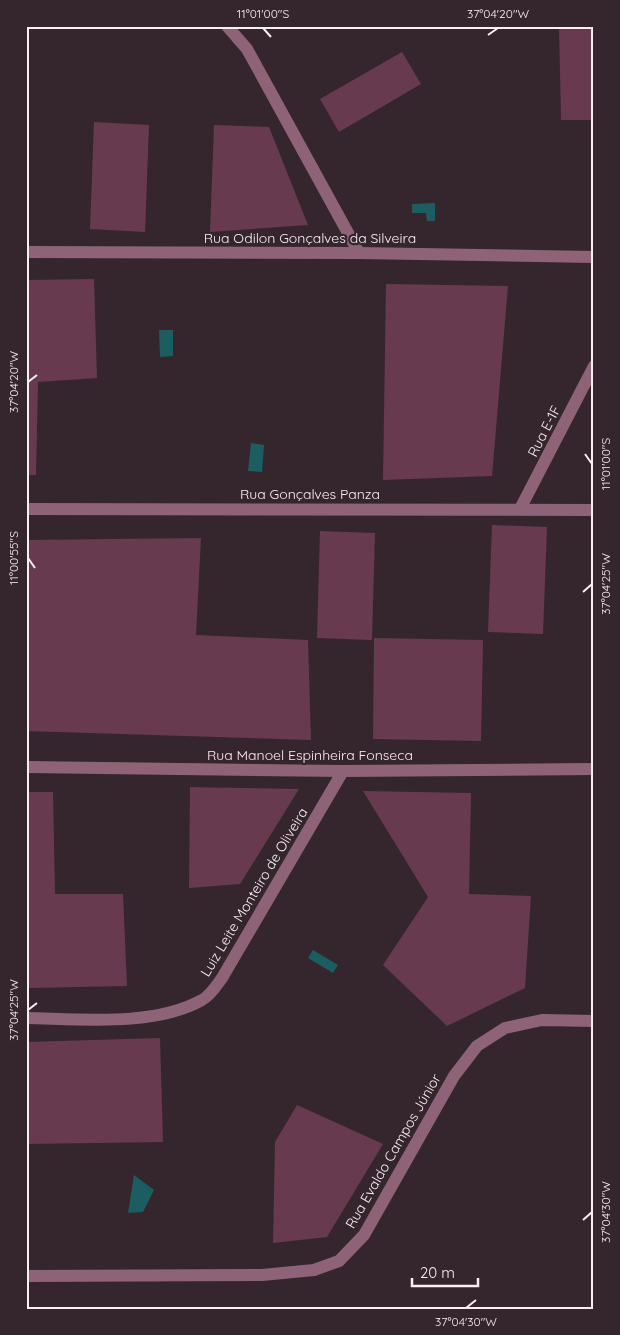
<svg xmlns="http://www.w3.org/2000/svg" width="620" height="1335" viewBox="0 0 620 1335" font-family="Quicksand,sans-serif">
  <rect width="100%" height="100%" fill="#35262d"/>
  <!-- green -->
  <g fill="#673a50">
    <path d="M559 26 594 27V120H561Z"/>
    <path d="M402 52 421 84 339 132 320 99Z"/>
    <path d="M94 122 149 125 145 232 90 229Z"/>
    <path d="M214 125 269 127 308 225 210 232Z"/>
    <path d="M94 279 97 378 38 382 36 475H26V280Z"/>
    <path d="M386 284 508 286 492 476 383 480Z"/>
    <path d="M492 525 547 527 543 634 488 632Z"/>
    <path d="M320 531 375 533 372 640 317 638Z"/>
    <path d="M201 538 196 635 308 640 311 740 26 731V540Z"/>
    <path d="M374 638 483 640 481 741 373 739Z"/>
    <path d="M190 787 299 789 240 884 189 888Z"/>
    <path d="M363 791 471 793 469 894 531 896 525 988 447 1026 383 965 428 897Z"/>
    <path d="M26 792H53L55 894H123L127 986 26 988Z"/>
    <path d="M160 1038 163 1142 26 1144V1042Z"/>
    <path d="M297 1105 383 1144 327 1237 273 1243 275 1142Z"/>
  </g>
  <!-- water -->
  <g fill="#1b5d60">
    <path d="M435 203V221H427L426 213H412V204Z"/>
    <path d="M159 330H173V356L160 357Z"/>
    <path d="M251 443 264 445 262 472 248 471Z"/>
    <path d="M313 950 338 965 333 973 308 958Z"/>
    <path d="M134 1175 154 1190 143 1212 128 1213Z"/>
  </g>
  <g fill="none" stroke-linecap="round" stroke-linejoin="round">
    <!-- minor -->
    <g stroke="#8f6377" stroke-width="12">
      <path d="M227 26 247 49 359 253"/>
      <path d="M26 252 359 253 594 257"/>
      <path d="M26 509 594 510"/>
      <path d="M520 509 594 366"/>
      <path d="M26 767 343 771 594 769"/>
      <path d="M26 1018C80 1019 154 1027 202 1000 210 996 217 985 222 978L343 771"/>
      <path d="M26 1276 262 1275 314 1270 339 1261 364 1235 454 1076 477 1046 505 1028 542 1020 594 1021"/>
    </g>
  </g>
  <!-- ticks -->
  <path fill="none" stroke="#f9eef2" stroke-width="2" d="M263 28 271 37M488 35 498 28M28 382 37 375M585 454 592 464M28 558 35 568M583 592 592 584M28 1010 37 1003M583 1220 592 1212M466 1308 476 1300"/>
  <g text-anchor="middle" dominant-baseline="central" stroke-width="4.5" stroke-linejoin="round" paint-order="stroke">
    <!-- street labels -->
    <g font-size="14" fill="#f9eef2" stroke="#35262d">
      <text x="310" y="238">Rua Odilon Gonçalves da Silveira</text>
      <text transform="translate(544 431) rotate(-63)">Rua E-1F</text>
      <text x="310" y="494">Rua Gonçalves Panza</text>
      <text x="310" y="755">Rua Manoel Espinheira Fonseca</text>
      <text transform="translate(254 892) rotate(-59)">Luiz Leite Monteiro de Oliveira</text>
      <text transform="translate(393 1151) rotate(-60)">Rua Evaldo Campos Júnior</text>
    </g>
  </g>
  <!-- border -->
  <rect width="620" height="1335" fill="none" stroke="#35262d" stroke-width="55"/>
  <!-- scale -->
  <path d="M412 1278v8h66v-8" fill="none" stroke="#f9eef2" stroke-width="2.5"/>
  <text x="420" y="1278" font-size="15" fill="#f9eef2" stroke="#35262d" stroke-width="4" paint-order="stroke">20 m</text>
  <rect x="28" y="28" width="564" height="1280" fill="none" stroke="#f9eef2" stroke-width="2"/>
  <g font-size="12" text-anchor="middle" fill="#f9eef2">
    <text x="263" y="18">11°01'00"S</text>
    <text x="498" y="18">37°04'20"W</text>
    <text transform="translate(14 382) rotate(-90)" y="4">37°04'20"W</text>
    <text transform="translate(606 464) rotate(-90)" y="4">11°01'00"S</text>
    <text transform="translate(14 558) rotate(-90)" y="4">11°00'55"S</text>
    <text transform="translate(606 584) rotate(-90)" y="4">37°04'25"W</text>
    <text transform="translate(14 1010) rotate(-90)" y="4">37°04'25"W</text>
    <text transform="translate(606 1212) rotate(-90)" y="4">37°04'30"W</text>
    <text x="466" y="1326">37°04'30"W</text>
  </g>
</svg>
